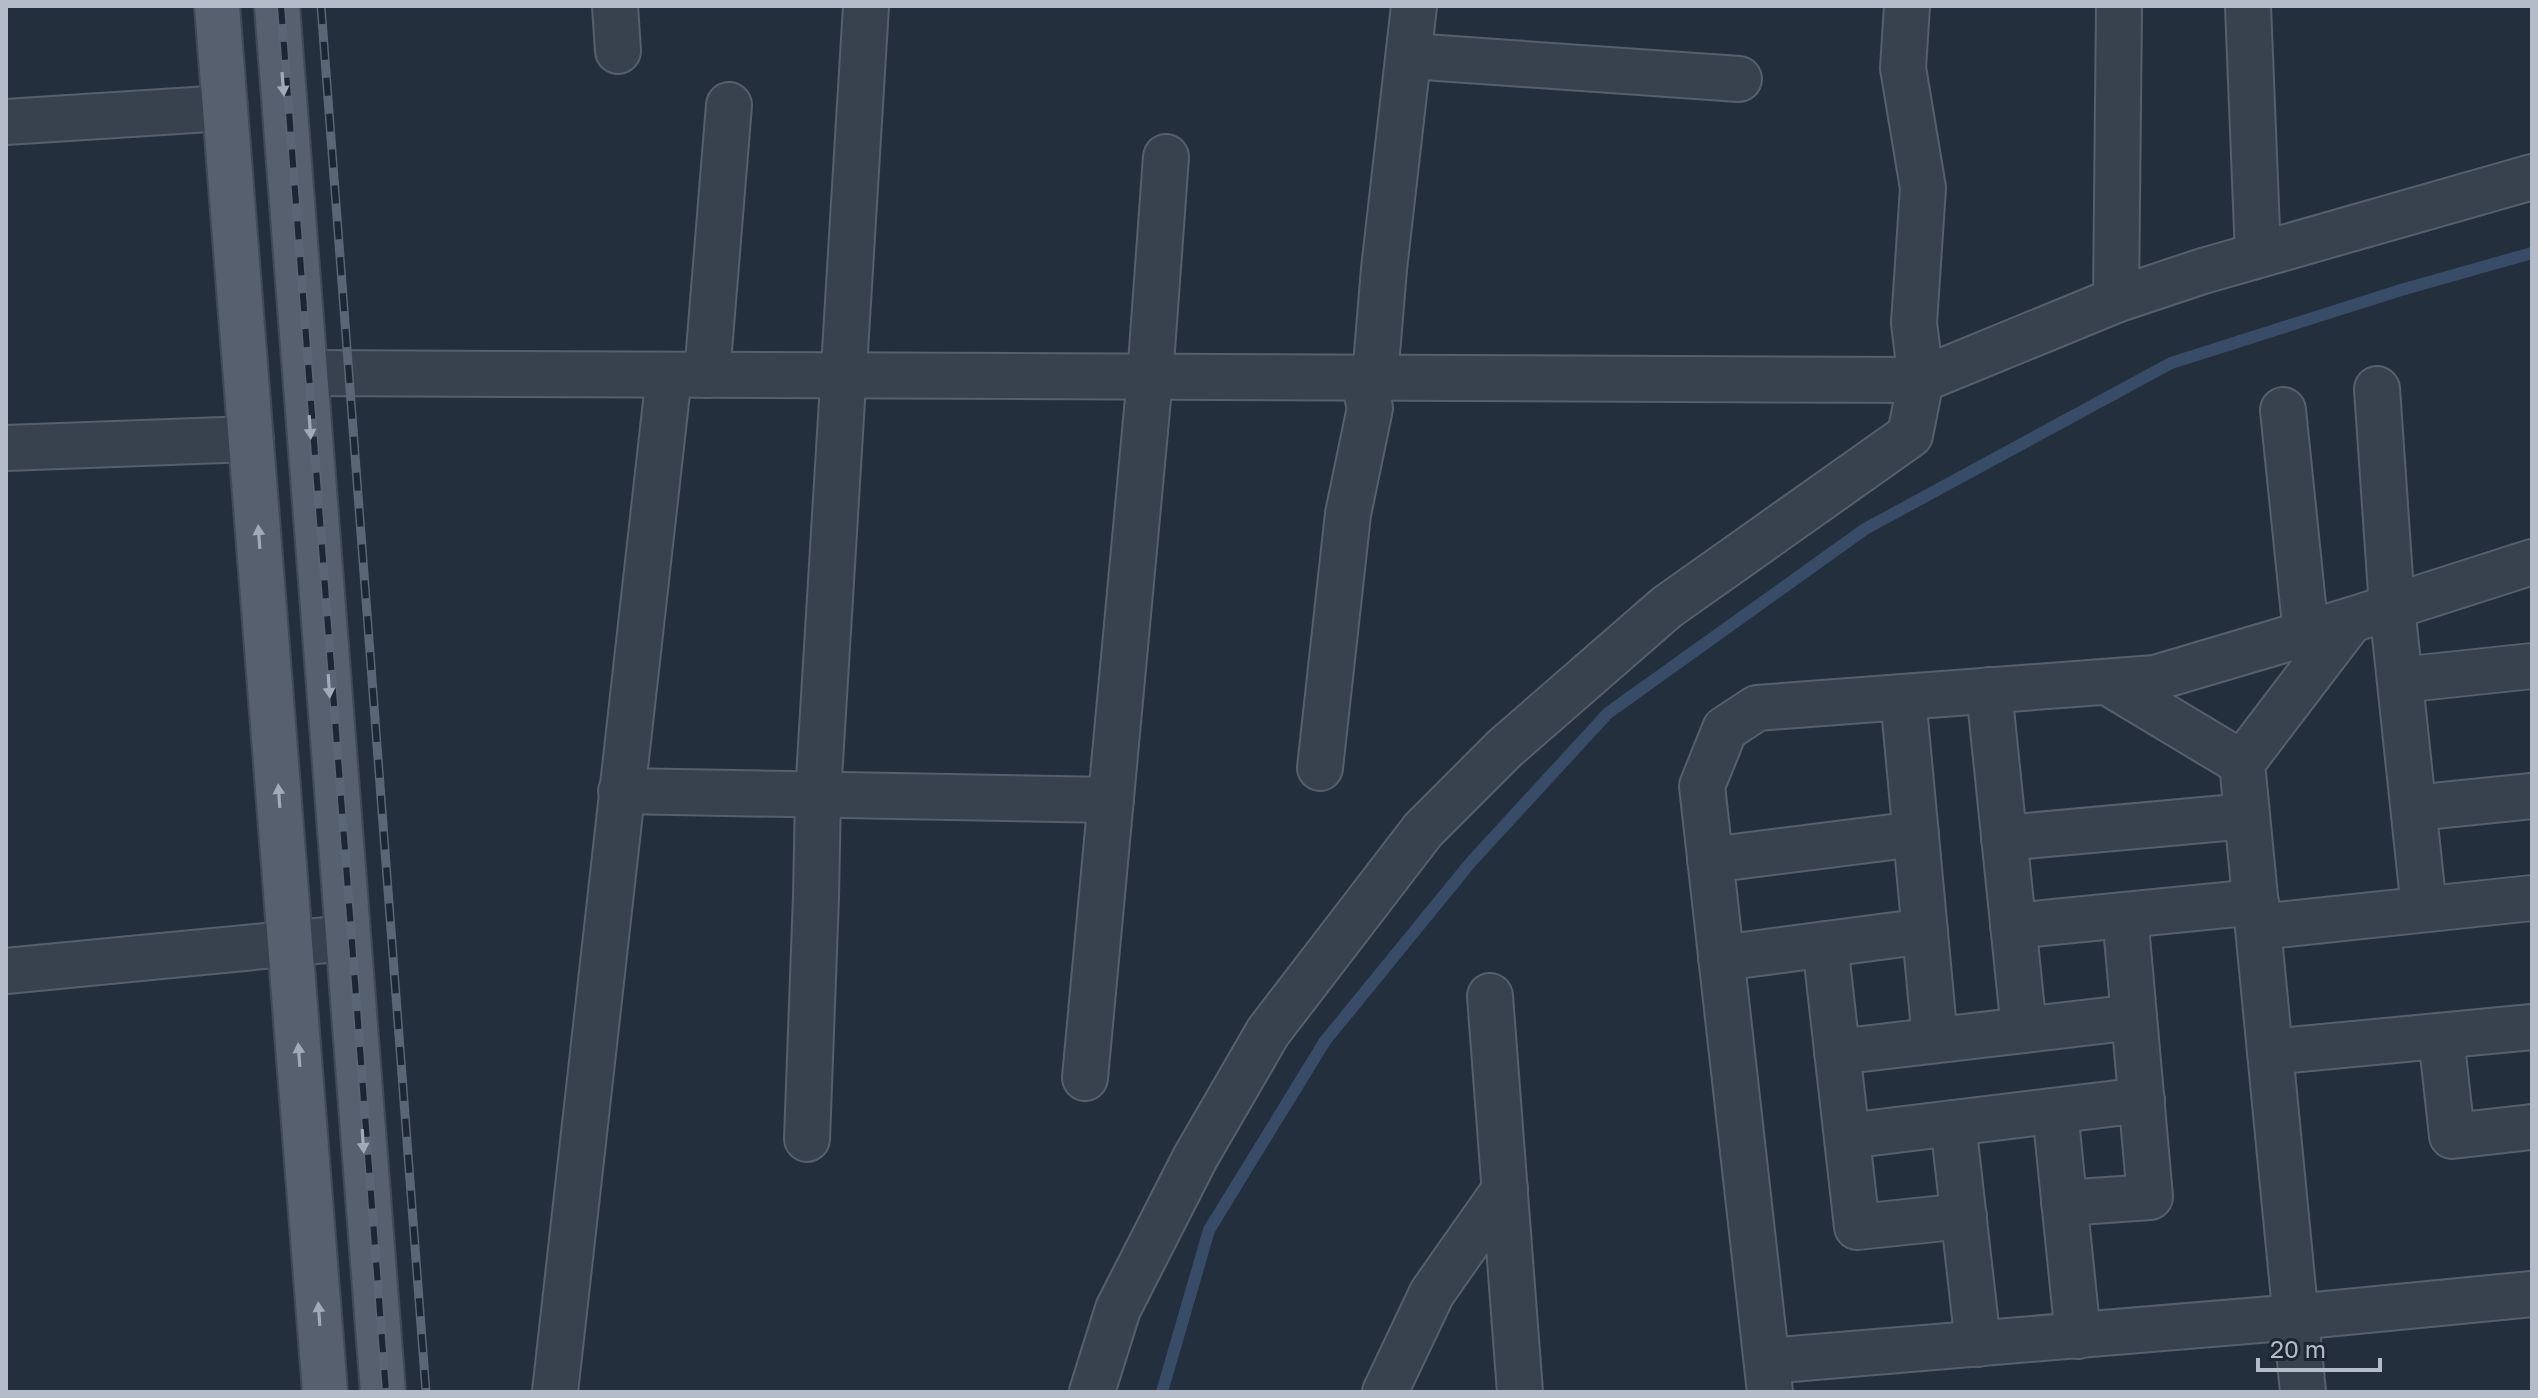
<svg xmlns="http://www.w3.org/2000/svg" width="2538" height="1398" viewBox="0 0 2538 1398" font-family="'Golos Text',sans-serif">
  <rect width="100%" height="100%" fill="#242f3e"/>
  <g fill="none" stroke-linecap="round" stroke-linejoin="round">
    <!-- stream -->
    <path stroke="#394c67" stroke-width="12" d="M1162 1392 1209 1230 1325 1041 1471 862 1608 713 1865 529 2171 363 2401 290 2532 253"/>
    <defs>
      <g id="street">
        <path d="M615 6 618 51"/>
        <path d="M2248 6 2258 255"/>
        <path d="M1410 56 1739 79"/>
        <path d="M6 122 225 108"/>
        <path d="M2116 300 2119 6"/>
        <path d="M306 373 1921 380 2116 300 2203 271 2532 177"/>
        <path d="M707 375 729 105"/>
        <path d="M1375 377 1384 269 1414 6"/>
        <path d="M2377 389 2392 607 2424 909"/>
        <path d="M2283 410 2306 634"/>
        <path d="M6 448 251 439"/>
        <path d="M2400 680 2532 666"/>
        <path d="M2107 682 2242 763"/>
        <path d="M1989 690 2024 1030"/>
        <path d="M1903 697 1935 1040"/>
        <path d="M1320 768 1348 514 1370 408 1363 378"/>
        <path d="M621 791 1111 800"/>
        <path d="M2414 808 2532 796"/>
        <path d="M2004 838 2247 816"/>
        <path d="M1710 860 1916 834"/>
        <path d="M2013 926 2256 902"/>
        <path d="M2258 927 2532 898"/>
        <path d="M1825 944 1857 1227 1964 1216"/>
        <path d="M1721 958 1925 931"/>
        <path d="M6 971 347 938"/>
        <path d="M1490 996 1520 1392"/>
        <path d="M2441 1036 2452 1136 2532 1127"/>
        <path d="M1837 1052 2134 1017"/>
        <path d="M2270 1052 2532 1027"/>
        <path d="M1085 1078 1150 377 1166 157"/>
        <path d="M2055 1111 2078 1336"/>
        <path d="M1953 1123 1978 1344"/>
        <path d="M1847 1136 2142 1100"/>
        <path d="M807 1139 816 897 818 795 866 6"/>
        <path d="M2064 1203 2150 1197 2125 915"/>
        <path d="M1768 1361 2295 1317 2532 1294"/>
        <path d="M555 1392 669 375"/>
        <path d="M1092 1392 1118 1309 1195 1158 1268 1032 1423 830 1505 748 1667 607 1910 435 1921 380 1914 323 1923 188 1903 68 1907 6"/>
        <path d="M1385 1392 1432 1293 1505 1189"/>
        <path d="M1770 1392 1702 786 1725 729 1757 708 2155 678 2351 620 2532 562"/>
        <path d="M2303 1392 2242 763 2351 620"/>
      </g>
      <g id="primary">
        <path d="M217 6 325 1392"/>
        <path d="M277 6 383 1392"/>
      </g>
    </defs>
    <!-- street casing -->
    <use href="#street" stroke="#565f6c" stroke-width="48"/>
    <!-- primary casing -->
    <use href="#primary" stroke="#414a57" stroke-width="48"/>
    <!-- street -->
    <use href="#street" stroke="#38414e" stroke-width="44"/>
    <!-- primary -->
    <use href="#primary" stroke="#56606e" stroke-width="44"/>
    <defs>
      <g id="rail">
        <path d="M281 6 386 1392"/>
        <path d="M321 6 426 1392"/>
      </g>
    </defs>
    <!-- rail casing -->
    <use href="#rail" stroke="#5a6575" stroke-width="9"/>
    <!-- rail -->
    <use href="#rail" stroke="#1d2633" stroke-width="6" stroke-dasharray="18" stroke-linecap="butt"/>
  </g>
  <!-- one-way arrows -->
  <defs><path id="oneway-solid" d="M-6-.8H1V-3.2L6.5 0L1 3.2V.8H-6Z" transform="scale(2)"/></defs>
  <g fill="#a1aab7">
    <use href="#oneway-solid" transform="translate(283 84) rotate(85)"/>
    <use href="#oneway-solid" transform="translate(310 427) rotate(86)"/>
    <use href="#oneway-solid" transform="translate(259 537) rotate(-94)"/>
    <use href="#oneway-solid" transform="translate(329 686) rotate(86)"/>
    <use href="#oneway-solid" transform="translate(279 796) rotate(-94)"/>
    <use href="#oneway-solid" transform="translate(299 1055) rotate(-94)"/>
    <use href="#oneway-solid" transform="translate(363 1141) rotate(86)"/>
    <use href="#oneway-solid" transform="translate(319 1314) rotate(-94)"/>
  </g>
  <!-- border -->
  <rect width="2538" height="1398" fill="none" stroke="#b4bcc9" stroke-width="16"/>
  <!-- scale -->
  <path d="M2258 1358v12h122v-12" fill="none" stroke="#b4bcc9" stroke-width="4"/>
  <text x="2270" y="1358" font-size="24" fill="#b4bcc9" stroke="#1d2633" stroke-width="6" paint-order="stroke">20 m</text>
</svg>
